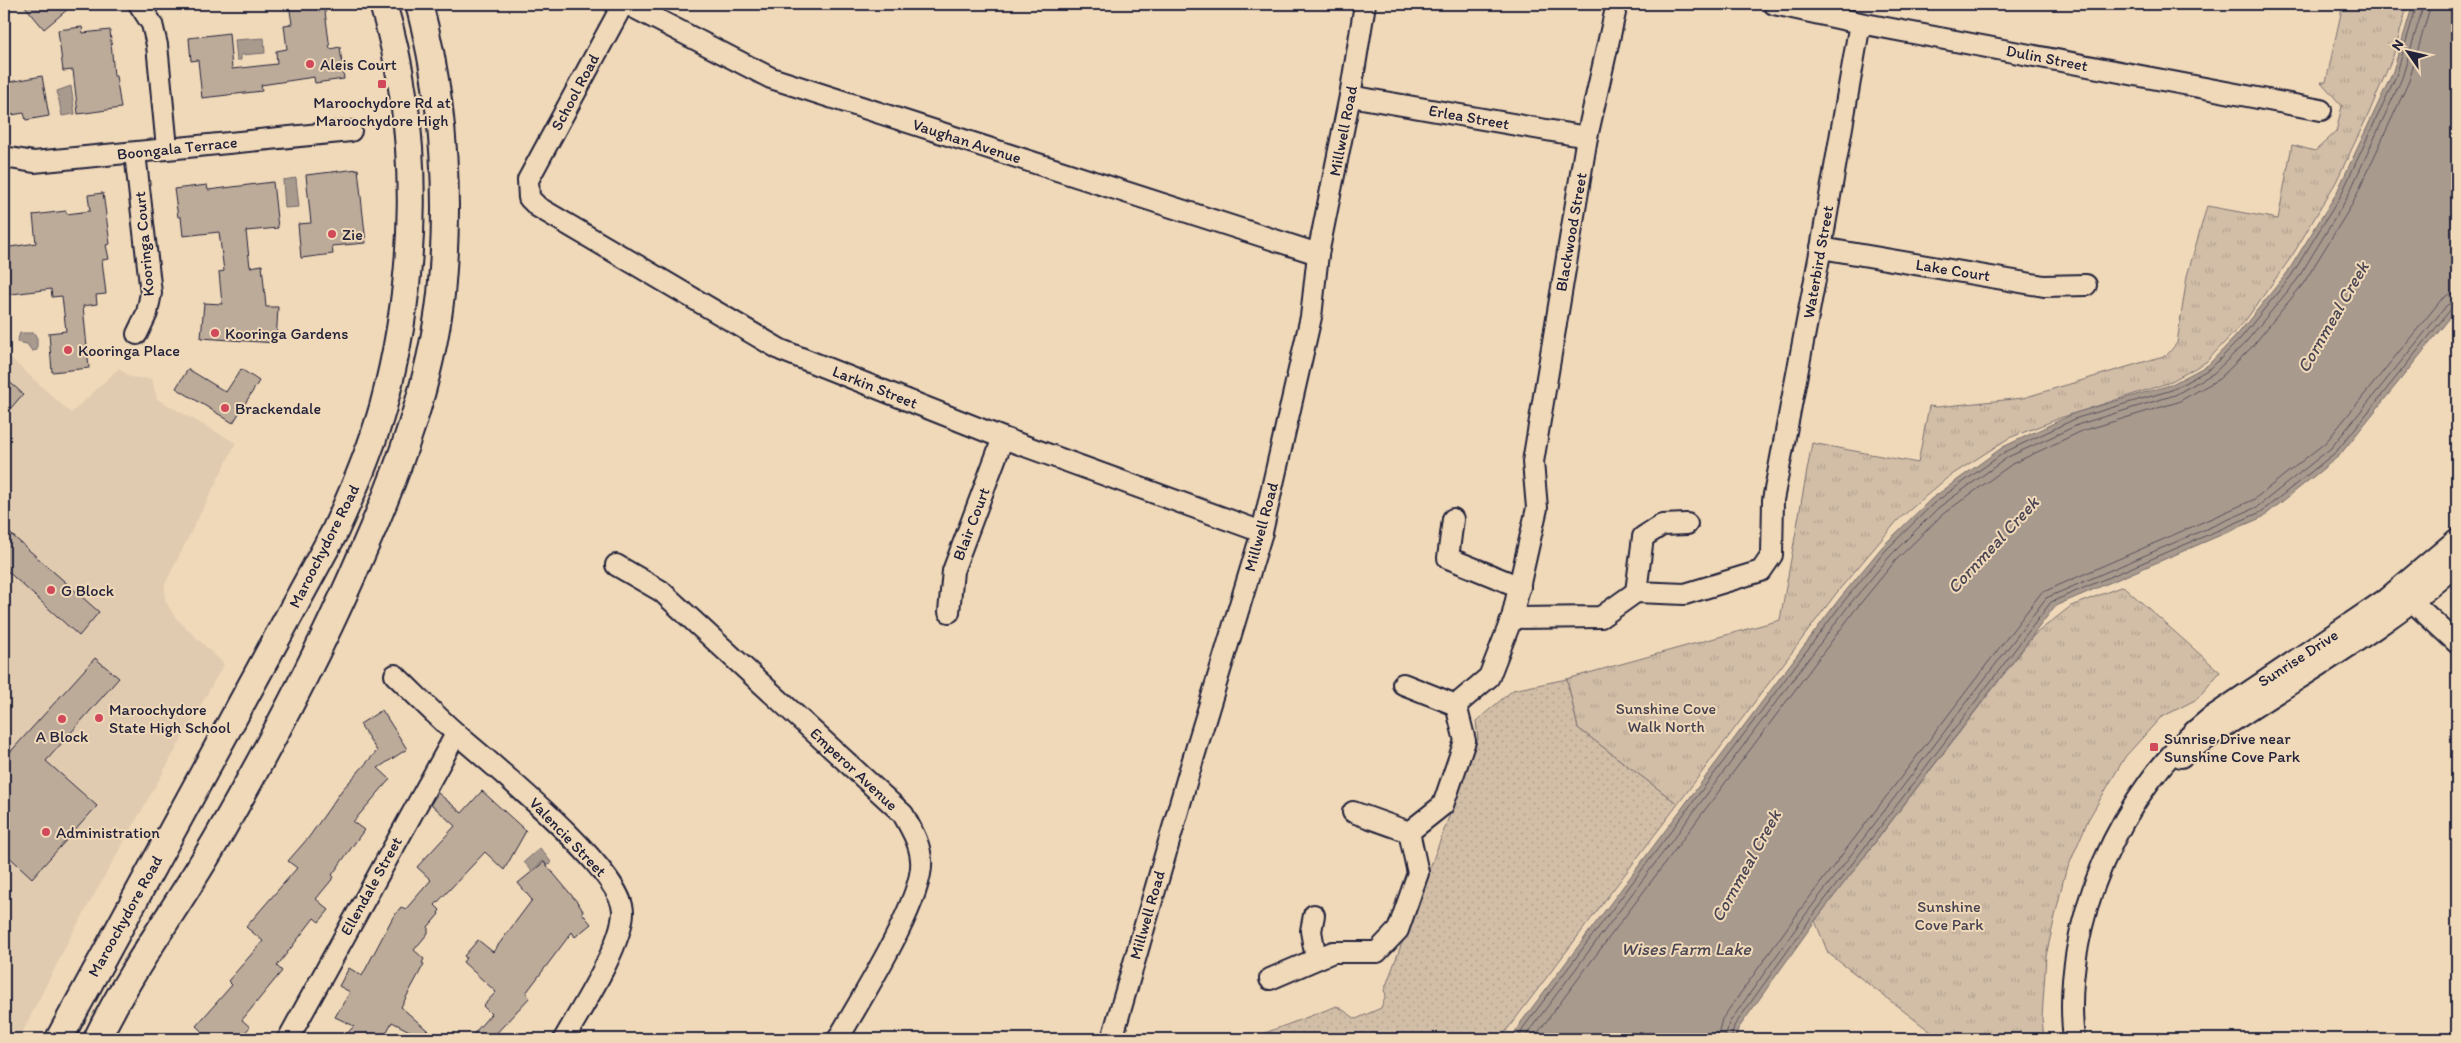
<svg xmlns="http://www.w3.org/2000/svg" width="2461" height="1043" viewBox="0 0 2461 1043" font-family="Itim,sans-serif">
  <defs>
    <pattern id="grass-dots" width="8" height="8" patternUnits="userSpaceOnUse" patternTransform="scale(1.25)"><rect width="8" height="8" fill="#d2bea7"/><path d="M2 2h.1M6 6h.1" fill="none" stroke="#b4a391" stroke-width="1.8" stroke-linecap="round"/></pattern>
    <pattern id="park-tufts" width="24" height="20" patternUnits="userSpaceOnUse" patternTransform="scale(1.25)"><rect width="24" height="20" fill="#d2bea7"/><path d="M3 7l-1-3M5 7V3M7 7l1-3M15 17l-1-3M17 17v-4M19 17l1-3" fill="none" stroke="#b4a391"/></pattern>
  </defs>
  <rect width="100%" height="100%" fill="#f0d9b9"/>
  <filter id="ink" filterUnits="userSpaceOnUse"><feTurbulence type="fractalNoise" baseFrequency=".02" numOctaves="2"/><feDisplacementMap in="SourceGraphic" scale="10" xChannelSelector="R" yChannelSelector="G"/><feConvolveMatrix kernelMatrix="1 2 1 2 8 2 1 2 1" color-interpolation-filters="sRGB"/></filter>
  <g filter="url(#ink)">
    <!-- built -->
    <path fill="#e1cbb0" d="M4 352 71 413 119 368 130 377 152 379 157 399 236 443 165 584V600L175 617 224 664 70 938 19 1039H4Z"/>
    <!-- grass -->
    <path fill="url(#grass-dots)" stroke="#7a7071" d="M1567 679 1578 728 1678 804 1500 1039H1249L1337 1006 1356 1019 1381 1008 1386 994 1384 991 1478 739 1476 721 1513 690Z"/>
    <!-- park -->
    <g fill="url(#park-tufts)" stroke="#7a7071">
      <path d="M2343 4H2408L2393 56 2369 113 2336 182 2292 256 2245 321 2206 362 2168 383 2063 417 2009 438 1947 478 1898 520 1838 591 1678 804 1578 728 1567 679 1780 620 1812 443 1918 463 1929 406 1937 407 2023 398 2167 355 2177 343 2187 276 2207 206 2278 219 2292 145 2315 151 2336 132 2342 106 2321 82H2326Z"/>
      <path d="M2123 586 2220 672 2197 699 2160 718 2125 757 2088 820 2064 877 2046 956 2042 1018 2044 1039H1940L1828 953 1815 921 2034 635 2071 606Z"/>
    </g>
    <!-- water -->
    <g fill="#a99a8e" stroke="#736a6d">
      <path d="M2413 4H2457V309L2339 456 2263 517 2055 606 1815 921 1738 1029 1735 1039H1512L1519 1025 1840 598 1882 547 1931 499 2003 447 2075 413 2170 385 2208 365 2237 335 2287 273 2336 194 2392 74Z"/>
      <path d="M264 38 265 53 241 55V60H237L235 40Z"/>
      <path d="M71 86 75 114 62 116 57 91Z"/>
      <path d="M296 178 299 207 285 208 283 180Z"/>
      <path d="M20 333H34L37 338V350L32 351 27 344 17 342Z"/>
      <path d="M540 848 551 862 547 866 543 861 532 871 524 862Z"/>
    </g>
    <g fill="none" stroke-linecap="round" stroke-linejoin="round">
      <!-- shore -->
      <g stroke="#58525c" stroke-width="1">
        <path d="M1518 1039 1523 1028 1844 601 1886 550 1934 503 2005 452 2077 418 2172 390 2211 368 2240 339 2291 276 2340 197 2396 76 2417 4"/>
        <path d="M1525 1039 1529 1031 1849 605 1891 555 1938 508 2008 457 2080 424 2175 395 2214 373 2245 343 2297 280 2346 200 2402 78 2424 4"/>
        <path d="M1533 1039 1855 610 1896 560 1943 514 2012 464 2082 431 2178 402 2219 379 2251 348 2303 284 2353 203 2409 81 2431 4"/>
        <path d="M1717 1039 1722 1019 1800 910 2041 593 2253 500 2326 442 2441 300 2449 294 2457 293"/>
        <path d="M1725 1039 1729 1023 1806 914 2046 598 2257 507 2331 448 2447 305 2457 300"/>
        <path d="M1731 1039 1734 1026 1811 918 2051 602 2261 512 2336 452 2451 309 2457 307"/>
      </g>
    </g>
    <!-- building -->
    <g fill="#bdab9a" stroke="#22223b">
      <path d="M23 4H74L44 29Z"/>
      <path d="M289 4H324L330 49 340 47 344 79 315 83 314 77 261 85 262 91 202 98 198 60 191 61 189 38 229 33 232 69 277 64 276 51 287 49 284 25 292 24Z"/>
      <path d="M82 27 83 33 110 30 114 76H116L121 108 78 114 73 70 63 71 58 30Z"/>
      <path d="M42 76 49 116 26 120 24 113 5 116 4 83Z"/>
      <path d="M358 169 366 243 332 246 333 254 301 258 298 224 311 223 306 175Z"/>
      <path d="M273 182 278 228 246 231 250 267 262 265 266 307H278L276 343 201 338 204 303 222 304 219 272 224 271 219 232 183 236 181 217H178L174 189 207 185 208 190Z"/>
      <path d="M103 193 110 244 106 245 109 259 102 260 106 294 96 295 97 304 83 306 89 368 52 372 49 333 66 331 62 296 52 297 51 289 4 295V248L36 243 33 215 66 211 67 214 90 211 88 195Z"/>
      <path d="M188 369 226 392 241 369 259 381 233 423 176 388Z"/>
      <path d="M4 377 23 394 4 416Z"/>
      <path d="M4 528 99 612 79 636 4 568Z"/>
      <path d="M95 658 119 678 46 761 97 806 32 878 4 852V759Z"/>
      <path d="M382 710 407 749 378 768 390 779 353 822 364 830 332 875 334 877 316 899 329 910 319 922 314 918 277 966 282 971 242 1020 250 1027 239 1039H210L196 1026 232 985 228 981 263 941 246 927 297 868 288 861 309 837 342 790 377 751 360 724Z"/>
      <path d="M482 791 526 831 504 870 485 852 435 905 440 910 438 913 439 914 428 927V933L414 950 424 959 422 963 424 964 401 1007 435 1037 425 1039 392 1022 383 1039H342L354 1026 335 1017 350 992 339 986 349 968 362 976 393 917 401 907 405 910 431 880 417 867 455 826 431 804 434 799 438 793 462 813Z"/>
      <path d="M544 862 578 903 583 911 582 913 591 924 575 937 572 932 526 993 530 997 491 1039H469L491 1014 483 1006 496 992 463 962 466 958 464 956 478 940 493 952 532 900 518 883Z"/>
    </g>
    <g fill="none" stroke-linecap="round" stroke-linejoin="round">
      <defs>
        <g id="minor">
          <path d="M139 4 152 24 157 45 167 148"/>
          <path d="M623 4 528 180 529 198 538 207 781 350 1003 438 1262 532"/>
          <path d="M627 4 771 78 1318 254"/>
          <path d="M1774 4 1860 23 2321 110"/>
          <path d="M1350 96 1587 137"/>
          <path d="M135 153 151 293 147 313 137 334"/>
          <path d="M4 157 34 162 351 131"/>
          <path d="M1821 248 2044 286 2086 285"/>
          <path d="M1453 519 1448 558 1520 587"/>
          <path d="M616 565 661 591 903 814C911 829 920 843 921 860 925 898 859 1002 838 1039"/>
          <path d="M1636 592 1643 537 1662 525 1687 524"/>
          <path d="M2404 594 2457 643"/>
          <path d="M949 612 953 571 1003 438"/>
          <path d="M1512 618 1601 617 1636 592 1685 594 1761 571 1772 555 1773 500 1821 248 1860 23"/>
          <path d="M395 675C416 695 436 716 458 735 491 764 625 872 623 913 621 947 582 1007 564 1039"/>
          <path d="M1403 684 1456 705"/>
          <path d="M2181 757C2272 690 2374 640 2457 564"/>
          <path d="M1353 812 1409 832"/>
          <path d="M1314 915 1311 931 1316 959"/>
          <path d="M1270 979 1333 952H1377L1398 930 1418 873 1409 832 1443 805 1465 741 1456 705 1489 677 1512 618 1537 508 1533 462 1587 137 1617 4"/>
          <path d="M288 1039 456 734"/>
          <path d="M1112 1039 1188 776 1262 532 1311 317 1318 254 1350 96 1365 4"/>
          <path d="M2074 1039C2060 926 2121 788 2210 718L2386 599 2457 539"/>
        </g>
        <g id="major">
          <path d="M59 1039 334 533C353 492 371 450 383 407 418 276 422 134 383 4"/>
          <path d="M97 1039C131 968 179 905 218 837 271 744 321 650 363 551 399 470 431 383 441 294 450 197 444 98 419 4"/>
        </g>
      </defs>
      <!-- minor casing -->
      <use href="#minor" stroke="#22223b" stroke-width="24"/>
      <!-- major casing -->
      <use href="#major" stroke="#22223b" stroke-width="30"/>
      <!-- minor -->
      <use href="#minor" stroke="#f0d9b9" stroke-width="20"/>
      <!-- major -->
      <use href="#major" stroke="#f0d9b9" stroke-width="26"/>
    </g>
  </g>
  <!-- markers -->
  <g fill="#d1495b" stroke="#f0d9b9" stroke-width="2">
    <circle cx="310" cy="64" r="5"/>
    <rect x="377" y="79" width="10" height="10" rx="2.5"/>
    <circle cx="332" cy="234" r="5"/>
    <circle cx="215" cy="333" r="5"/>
    <circle cx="68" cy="350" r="5"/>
    <circle cx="225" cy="408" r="5"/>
    <circle cx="51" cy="590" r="5"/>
    <circle cx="99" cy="718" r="5"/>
    <circle cx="62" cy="719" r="5"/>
    <rect x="2149" y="742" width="10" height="10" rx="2.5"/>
    <circle cx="46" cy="832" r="5"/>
  </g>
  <g text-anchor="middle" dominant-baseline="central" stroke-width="4" stroke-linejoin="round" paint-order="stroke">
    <!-- street labels -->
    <g font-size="16" fill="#22223b" stroke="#f0d9b9">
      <text transform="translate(2047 58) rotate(11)">Dulin Street</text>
      <text transform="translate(575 92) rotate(-62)">School Road</text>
      <text transform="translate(1469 117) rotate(10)">Erlea Street</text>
      <text transform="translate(1343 131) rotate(-79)">Millwell Road</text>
      <text transform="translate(967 141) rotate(18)">Vaughan Avenue</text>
      <text transform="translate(177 148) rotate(-6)">Boongala Terrace</text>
      <text transform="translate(1571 232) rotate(-80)">Blackwood Street</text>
      <text transform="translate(144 244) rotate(-95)">Kooringa Court</text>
      <text transform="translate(1818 262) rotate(-80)">Waterbird Street</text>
      <text transform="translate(1953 270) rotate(9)">Lake Court</text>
      <text transform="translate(875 387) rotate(22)">Larkin Street</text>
      <text transform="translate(971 524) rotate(-69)">Blair Court</text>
      <text transform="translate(1261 527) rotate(-75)">Millwell Road</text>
      <text transform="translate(324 546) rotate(-63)">Maroochydore Road</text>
      <text transform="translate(2298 658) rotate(-33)">Sunrise Drive</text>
      <text transform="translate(854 769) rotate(43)">Emperor Avenue</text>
      <text transform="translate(568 837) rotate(46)">Valencie Street</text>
      <text transform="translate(371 886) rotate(-61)">Ellendale Street</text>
      <text transform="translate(1147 915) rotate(-74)">Millwell Road</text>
      <text transform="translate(125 916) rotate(-61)">Maroochydore Road</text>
    </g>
    <!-- poi labels -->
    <g font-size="16" fill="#22223b" stroke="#f0d9b9" text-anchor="start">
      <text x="320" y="64">Aleis Court</text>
      <text x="382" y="102" text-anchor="middle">Maroochydore Rd at<tspan x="382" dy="18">Maroochydore High</tspan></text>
      <text x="342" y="234">Zie</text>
      <text x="225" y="333">Kooringa Gardens</text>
      <text x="78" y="350">Kooringa Place</text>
      <text x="235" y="408">Brackendale</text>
      <text x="61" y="590">G Block</text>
      <text x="109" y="709">Maroochydore<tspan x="109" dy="18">State High School</tspan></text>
      <text x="62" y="736" text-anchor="middle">A Block</text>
      <text x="2164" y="738">Sunrise Drive near<tspan x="2164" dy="18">Sunshine Cove Park</tspan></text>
      <text x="56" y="832">Administration</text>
    </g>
    <!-- park labels -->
    <g font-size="16" fill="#454151" stroke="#f0d9b9">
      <text x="1666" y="708">Sunshine Cove<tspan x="1666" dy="18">Walk North</tspan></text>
      <text x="1949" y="906">Sunshine<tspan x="1949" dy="18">Cove Park</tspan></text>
    </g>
    <!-- water labels -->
    <g font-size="18" font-style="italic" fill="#4a4654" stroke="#f0d9b9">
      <text transform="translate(2333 317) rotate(-60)">Cornmeal Creek</text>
      <text transform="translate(1993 545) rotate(-47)">Cornmeal Creek</text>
      <text transform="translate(1746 866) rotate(-61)">Cornmeal Creek</text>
      <text x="1686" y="949">Wises Farm Lake</text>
    </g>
  </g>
  <!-- margin -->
  <rect width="2461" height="1043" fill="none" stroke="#f0d9b9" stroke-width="20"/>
  <rect x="10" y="10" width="2441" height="1023" fill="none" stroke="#22223b" stroke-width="2" filter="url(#ink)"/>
  <!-- north arrow -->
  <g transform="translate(2408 52) rotate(304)" stroke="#f0d9b9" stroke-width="4" paint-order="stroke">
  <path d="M0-4L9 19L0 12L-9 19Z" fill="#22223b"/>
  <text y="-8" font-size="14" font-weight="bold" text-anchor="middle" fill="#22223b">N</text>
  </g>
</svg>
